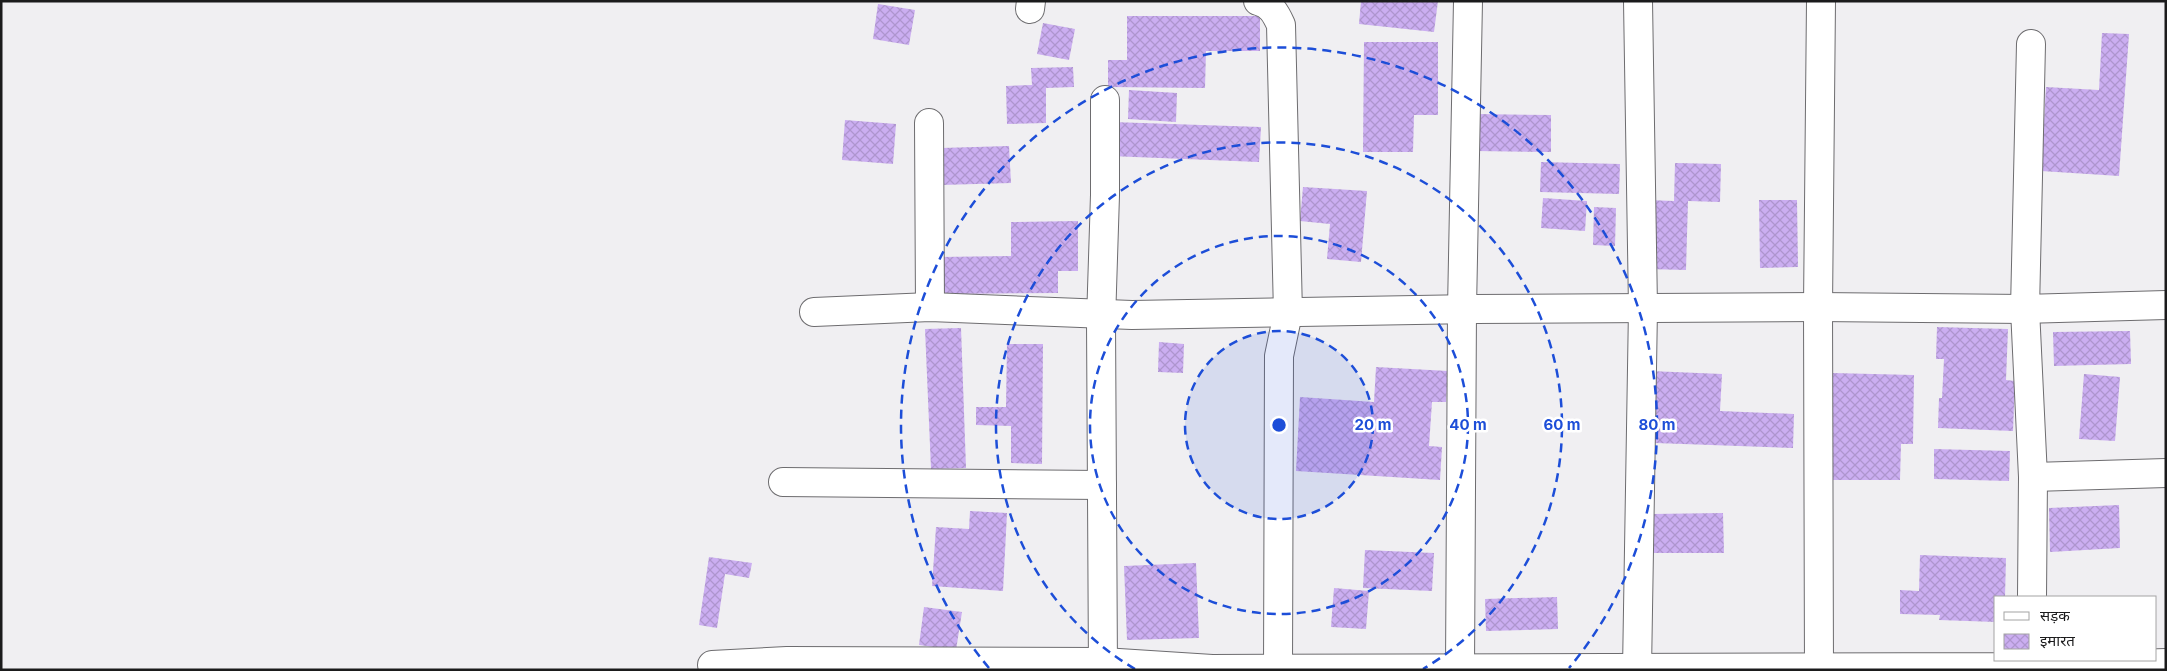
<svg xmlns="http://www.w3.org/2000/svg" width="2167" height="671" viewBox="0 0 2167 671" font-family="Inter,'Noto Sans Devanagari',sans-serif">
  <defs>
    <pattern id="building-cross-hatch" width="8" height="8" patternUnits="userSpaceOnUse" patternTransform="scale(1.25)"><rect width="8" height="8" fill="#cbaef1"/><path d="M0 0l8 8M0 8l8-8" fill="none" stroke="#ae95ce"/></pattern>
  </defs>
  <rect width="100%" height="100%" fill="#f0eff2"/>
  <!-- building -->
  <g fill="url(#building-cross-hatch)">
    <path d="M1361 1H1438L1434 32 1359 24Z"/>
    <path d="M878 4 915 10 909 45 873 39Z"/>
    <path d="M1127 16H1260V51H1206L1205 88 1108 87V60H1127Z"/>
    <path d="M1043 23 1075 29 1069 60 1037 54Z"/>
    <path d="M2102 33 2129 34 2119 176 2041 171 2046 87 2099 90Z"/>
    <path d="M1364 42H1438V115H1414L1413 152H1363Z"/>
    <path d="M1073 67 1074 87 1046 88V123L1007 124 1006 86 1032 85 1031 68Z"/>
    <path d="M1129 90 1177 93 1176 122 1128 119Z"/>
    <path d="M1476 114 1551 115V152L1476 151Z"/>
    <path d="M845 120 896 124 893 164 842 160Z"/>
    <path d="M1112 122 1261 127 1259 162 1110 156Z"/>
    <path d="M1009 146 1011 183 942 185 941 148Z"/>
    <path d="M1541 162 1620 164 1619 194 1540 192Z"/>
    <path d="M1675 163 1721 164 1720 202 1688 201 1686 270 1646 269 1648 200 1674 201Z"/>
    <path d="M1303 187 1367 191 1361 262 1327 259 1330 224 1300 221Z"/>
    <path d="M1543 198 1587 201 1585 231 1541 228Z"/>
    <path d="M1759 200H1797L1798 267 1760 268Z"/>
    <path d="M1594 207 1616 208 1615 246 1593 245Z"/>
    <path d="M1078 221V271H1058V293L939 294V257L1011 256V222Z"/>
    <path d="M1937 327 2008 329 2006 380 2015 381 2013 431 1938 428 1939 398H1942L1944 359H1936Z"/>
    <path d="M961 328 966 468 931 469 925 329Z"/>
    <path d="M2130 331 2131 364 2054 366 2053 332Z"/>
    <path d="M1159 342 1184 344 1183 373 1158 372Z"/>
    <path d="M1007 344H1043L1042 464 1011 463V426L976 425V407H1006Z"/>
    <path d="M1376 367 1448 371 1446 402H1432L1429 446 1442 447 1440 480 1296 471 1300 397 1374 402Z"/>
    <path d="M1650 371 1722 374 1720 411 1794 414 1793 448 1655 443 1656 410H1648Z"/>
    <path d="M1832 373 1914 375 1913 444H1901L1900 480H1830Z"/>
    <path d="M2084 374 2120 377 2115 441 2079 439Z"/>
    <path d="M1934 449 2010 451 2009 481 1934 479Z"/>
    <path d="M2119 505 2120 548 2050 552 2049 508Z"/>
    <path d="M970 511 1007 513 1003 591 932 586 936 527 969 529Z"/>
    <path d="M1723 513 1724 553H1652V514Z"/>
    <path d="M1365 550 1434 553 1432 591 1363 588Z"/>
    <path d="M1920 555 2006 558 2005 597H1996V622L1939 620 1940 615 1900 614V590L1919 591Z"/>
    <path d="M709 557 752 563 749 578 725 574 717 628 699 625Z"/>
    <path d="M1196 563 1199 638 1127 640 1124 566Z"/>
    <path d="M1334 588 1369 591 1366 629 1331 627Z"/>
    <path d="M1557 597 1558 629 1486 631 1485 599Z"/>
    <path d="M924 607 962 612 956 650 919 645Z"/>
  </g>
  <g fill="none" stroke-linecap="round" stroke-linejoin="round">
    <defs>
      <g id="minor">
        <path d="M1258 1C1271 4 1276 14 1281 25L1288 313 1279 356 1278 670"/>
        <path d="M1030 9 1031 1"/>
        <path d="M2031 44 2025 309 2033 477 2032 597"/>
        <path d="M929 123 930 307"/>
        <path d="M814 312 930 307 1132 315 1474 309 1818 307 2025 309 2166 305"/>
        <path d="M2033 477 2166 473"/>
        <path d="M783 482 1102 485"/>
        <path d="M712 665 787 661 1103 662 1212 669 2031 667 2166 663"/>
        <path d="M1103 670 1101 321 1105 195V100"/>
        <path d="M1460 670 1462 309 1468 1"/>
        <path d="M1637 670 1643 308 1638 1"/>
        <path d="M1819 670 1818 307 1821 1"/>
      </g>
    </defs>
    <!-- minor casing -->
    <use href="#minor" stroke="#6d6c6f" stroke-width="30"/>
    <!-- minor -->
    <use href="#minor" stroke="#fff" stroke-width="28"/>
  </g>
  <!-- distance rings -->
  <circle cx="1279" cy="425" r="94" fill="#1d4ed8" fill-opacity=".12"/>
  <g fill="none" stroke="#1d4ed8" stroke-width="2.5" stroke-dasharray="9 6">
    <circle cx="1279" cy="425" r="94"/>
    <circle cx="1279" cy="425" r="189"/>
    <path d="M1135 669A283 283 0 1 1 1423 669"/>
    <path d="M989 668A378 378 0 1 1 1569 668"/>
  </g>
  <circle cx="1279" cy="425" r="8" fill="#1d4ed8" stroke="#fff" stroke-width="2.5"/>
  <g font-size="15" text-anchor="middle" font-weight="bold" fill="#1d4ed8" stroke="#fff" stroke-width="5" stroke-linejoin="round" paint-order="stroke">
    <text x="1373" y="430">20 m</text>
    <text x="1468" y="430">40 m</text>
    <text x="1562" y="430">60 m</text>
    <text x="1657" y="430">80 m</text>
  </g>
  <!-- border -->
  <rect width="2167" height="671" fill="none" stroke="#1b1b1c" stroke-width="5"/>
  <!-- legend -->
  <rect x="1994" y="596" width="162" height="65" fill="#ffffff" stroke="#a4a4a4"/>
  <rect x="2004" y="612" width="25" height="8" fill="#ffffff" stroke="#a4a4a4"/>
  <text x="2040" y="621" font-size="15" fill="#1b1b1c">सड़क</text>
  <rect x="2004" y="634" width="25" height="15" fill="url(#building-cross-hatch)" stroke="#a4a4a4"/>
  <text x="2040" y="646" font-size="15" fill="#1b1b1c">इमारत</text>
</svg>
